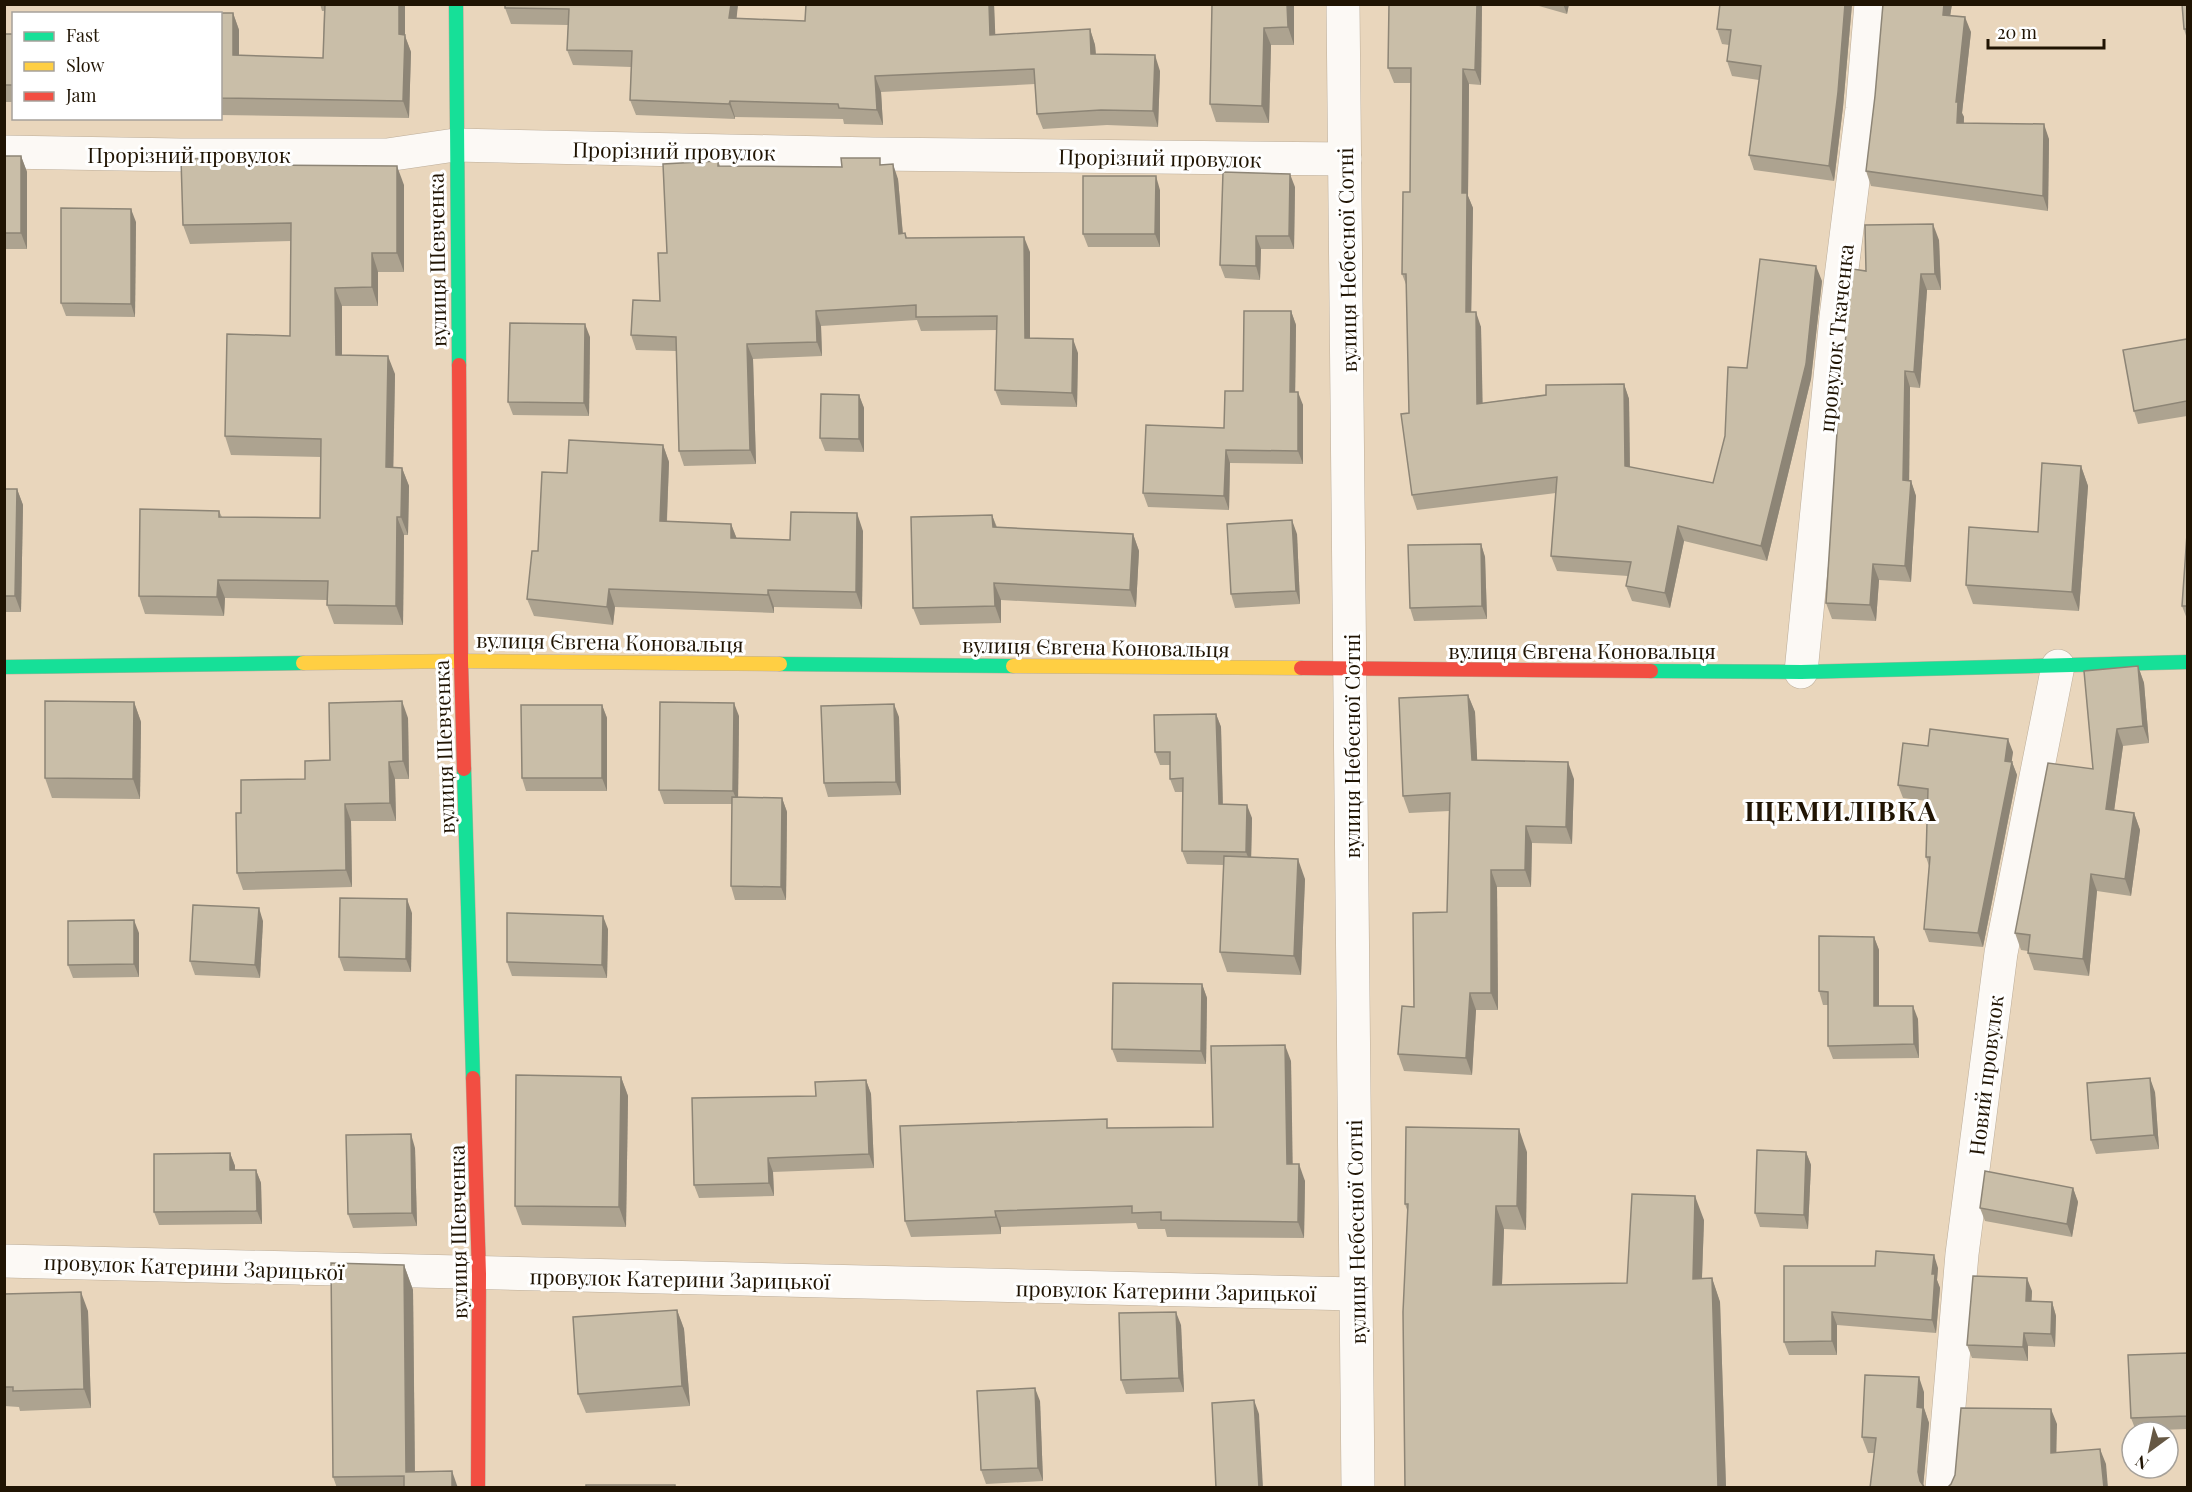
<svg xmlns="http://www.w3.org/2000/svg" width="2192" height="1492" viewBox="0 0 2192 1492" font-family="'Playfair Display',serif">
  <rect width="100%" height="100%" fill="#e9d6bc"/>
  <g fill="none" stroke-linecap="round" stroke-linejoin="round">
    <defs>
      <g id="street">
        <path d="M1343 4 1358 1488"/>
        <path d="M4 152 180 155H387L455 145 873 154 1345 159"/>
        <path d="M1801 672 1836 317 1862 109 1871 4"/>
        <path d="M4 1261 1355 1294"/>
        <path d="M1942 1488 1962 1254 2001 953 2058 666"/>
      </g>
      <g id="fast">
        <path d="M456 4 459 365"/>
        <path d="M780 664 1013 666"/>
        <path d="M4 667 303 663"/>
        <path d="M1651 671 1801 672 2188 662"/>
        <path d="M464 769 473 1078"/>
      </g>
      <g id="slow">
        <path d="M303 663 461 661 780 664"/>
        <path d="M1013 666 1301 668"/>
      </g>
      <g id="jam">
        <path d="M459 365 461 661 464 769"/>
        <path d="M1301 668 1651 671"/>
        <path d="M473 1078 479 1274 478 1488"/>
      </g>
    </defs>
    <!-- street casing -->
    <use href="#street" stroke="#bcad99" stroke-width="34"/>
    <!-- fast casing -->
    <use href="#fast" stroke="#bcad99" stroke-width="15"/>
    <!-- slow casing -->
    <use href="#slow" stroke="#bcad99" stroke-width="15"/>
    <!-- jam casing -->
    <use href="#jam" stroke="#bcad99" stroke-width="15"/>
    <!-- street -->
    <use href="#street" stroke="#fcf9f5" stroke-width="33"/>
    <!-- fast -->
    <use href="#fast" stroke="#16e098" stroke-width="14"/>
    <!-- slow -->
    <use href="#slow" stroke="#ffcf43" stroke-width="14"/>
    <!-- jam -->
    <use href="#jam" stroke="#f24e42" stroke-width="14"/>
  </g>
  <!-- wall -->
  <g fill="#ada390">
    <path d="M320 4H405V36L411 52 409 118 220 115V14L233 13 239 30V55L323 58 324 11H322Z"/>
    <path d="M505 4H738L736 18 805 21 994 4 995 35 1090 29 1095 45 1096 54 1160 71 1158 127 1107 125 1043 129 1037 114 1035 84 881 92 883 125 844 124 843 119 735 117V119L636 115 630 100 631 67 573 65 567 50 568 25 511 24 505 8Z"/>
    <path d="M1212 4H1294V45H1271L1269 123 1216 122 1210 104Z"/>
    <path d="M1389 4H1482L1481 85 1469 84 1468 196 1473 208 1471 312 1481 327 1482 403 1624 384 1629 399 1630 467 1713 483 1747 368 1822 281 1811 379 1767 561 1684 541 1670 608 1632 601 1626 586 1628 576 1557 571 1551 556 1556 493 1417 510 1412 495 1409 413 1407 287 1402 274 1410 192 1411 83H1394L1388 68Z"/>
    <path d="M1532 4H1569L1567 14Z"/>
    <path d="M1720 4H1852L1843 107 1834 181 1754 170 1749 155 1759 80 1732 76 1727 61 1729 45 1722 44 1717 29Z"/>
    <path d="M1952 4 1950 16 1971 32 1962 113 1964 117V123L2049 139 2048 211 1871 186 1866 171 1875 96Z"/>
    <path d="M2187 4V39L2184 29Z"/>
    <rect x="4" y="34" width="10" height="68"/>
    <path d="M4 156H21L27 172V249H4Z"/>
    <path d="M252 157 255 165 404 185V272H378V306H342V355L395 374 393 467 402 468 409 486 408 535H404L403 625 334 624 327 605V600L225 598 224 616 145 614 139 596 219 511 222 517 320 518 321 457 231 455 225 436 290 336 291 241 190 244 183 225Z"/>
    <path d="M718 161 720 166 842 167 882 165 898 179 903 234 905 233 907 238 1030 252V338L1078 353 1077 407 1001 405 995 390 997 330 921 331 917 320 821 326 822 356 753 359 756 464 684 466 679 451 676 351 636 350 631 335 660 301Z"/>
    <path d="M1295 187 1294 249H1261L1260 280 1225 278 1220 265Z"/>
    <path d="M1160 190V247H1088L1083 234Z"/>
    <path d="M136 222 135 317 66 316 61 303Z"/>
    <path d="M1939 240 1941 290H1927L1920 388 1910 387 1909 480 1911 481 1916 496 1911 582 1879 580 1876 621 1832 619 1826 603 1866 271Z"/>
    <path d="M1291 311 1296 325 1295 392 1303 405V464L1230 463 1229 510 1148 507 1143 493 1224 428 1243 391Z"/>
    <path d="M590 337 589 416 513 415 508 402Z"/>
    <path d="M2187 339V416L2138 424 2134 411Z"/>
    <path d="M859 395 864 408V452L825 451 820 438Z"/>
    <path d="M663 445 669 462 667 522 731 524 737 539 790 540 863 531 862 609 774 607V613L615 607 613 625 534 616 527 599 538 551 567 473Z"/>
    <path d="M2081 466 2088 486 2079 611 1973 604 1966 585 2038 532Z"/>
    <path d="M4 489H17L23 505 21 612H4Z"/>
    <path d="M992 515 997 527 1133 534 1139 551 1136 607 1001 600V623L920 625 913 608Z"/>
    <path d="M1297 534 1300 604 1235 608 1231 594Z"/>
    <path d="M2187 534V619L2182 606Z"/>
    <path d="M1481 544 1485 557 1487 619 1414 621 1410 608Z"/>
    <path d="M2138 666 2144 683 2149 743 2123 746 2114 810 2134 813 2140 830 2131 896 2097 891 2089 976 2034 970 2028 953V951L2021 950 2015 933 2093 769Z"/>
    <path d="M1468 695 1475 712 1477 760 1574 779 1572 844 1532 843 1531 887H1497L1498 1010H1476L1472 1075 1404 1071 1398 1054 1447 912 1449 811 1409 813 1403 796Z"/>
    <path d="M134 702 141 722 140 799 52 798 45 778Z"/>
    <path d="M602 705 607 718V791H526L522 778Z"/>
    <path d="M1216 714 1221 727 1223 804 1252 818 1251 857 1305 879 1301 975 1227 972 1220 952 1224 865 1187 864 1182 851 1183 792H1175L1170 779V765H1160L1155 752Z"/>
    <path d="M739 716 738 797 782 798 787 812 786 900H735L731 886 732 804H664L659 790Z"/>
    <path d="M899 717 901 795 828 797 824 783Z"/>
    <path d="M408 718 409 779H395L396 821H351L352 887 243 890 237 873 241 813 305 779 330 760Z"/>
    <path d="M1928 746 2013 752 2011 762H2012L2017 775 1983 947 1929 942 1924 929 1929 866 1926 857 1927 801 1903 798 1898 785Z"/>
    <path d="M412 913 411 972 344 971 339 957Z"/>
    <path d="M263 921 260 978 195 975 190 961Z"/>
    <path d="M608 929 607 978 512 976 507 962Z"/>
    <path d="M139 933V977L73 978 68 965Z"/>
    <path d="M1874 937 1879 950V1006L1918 1019 1919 1058 1833 1059 1828 1046V1005H1823L1819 991Z"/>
    <path d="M1202 984 1207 998 1206 1064 1117 1062 1112 1049Z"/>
    <path d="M1291 1061 1292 1164 1305 1181 1304 1238 1167 1237 1165 1229H1138L1136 1223 1001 1227V1234L911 1237 905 1221 1110 1128 1213 1127Z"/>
    <path d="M621 1077 628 1096 626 1227 522 1225 515 1206Z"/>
    <path d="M866 1080 871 1094 874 1168 773 1172 774 1196 699 1198 694 1185 816 1096Z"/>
    <path d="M2155 1092 2159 1149 2096 1154 2091 1140Z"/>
    <path d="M415 1148 417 1226 353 1228 348 1214Z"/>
    <path d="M1527 1152 1526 1230 1504 1229 1502 1285 1627 1283 1704 1220 1702 1279 1712 1278 1720 1302 1726 1488H1405L1408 1213 1405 1204Z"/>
    <path d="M1806 1152 1811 1165 1808 1229 1760 1227 1755 1213Z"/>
    <path d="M230 1153 235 1166V1170H256L261 1183 262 1224 159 1225 154 1212Z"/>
    <path d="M2073 1188 2078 1202 2072 1237 1985 1221 1980 1208Z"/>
    <path d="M404 1265 413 1290 415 1472 458 1488H337L333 1477Z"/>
    <path d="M1784 1266 1938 1268 1937 1280 1940 1288 1936 1333 1837 1325V1355H1789L1784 1342Z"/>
    <path d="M2032 1291 2031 1301 2052 1302 2056 1316 2055 1347 2028 1346V1361L1972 1358 1967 1345Z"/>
    <path d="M4 1294 88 1311 91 1408 20 1411 19 1407 4 1406Z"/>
    <path d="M677 1310 684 1329 690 1406 586 1413 578 1394Z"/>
    <path d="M1181 1325 1184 1392 1126 1394 1121 1380Z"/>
    <path d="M2187 1353V1429L2136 1431 2131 1418Z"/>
    <path d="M1924 1392V1408L1929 1423 1923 1486 1874 1453H1868L1862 1437Z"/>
    <path d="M1040 1401 1043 1481 986 1484 981 1470Z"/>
  </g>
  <!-- shaded-wall -->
  <g fill="#8d8576">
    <path d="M399 4H405V36L411 52 409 118 403 101 399 34Z"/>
    <path d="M731 4H738L735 34 729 18Z"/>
    <path d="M989 4H994L996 51 990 35Z"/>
    <path d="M1287 4H1294V45L1288 27Z"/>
    <path d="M1477 4H1482L1481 85 1475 70Z"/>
    <path d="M1563 4H1569L1567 14Z"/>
    <path d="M1845 4H1852L1843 107 1834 181 1829 166Z"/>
    <path d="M1944 4H1952L1948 30 1943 15Z"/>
    <path d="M233 13 239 30V72L233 55Z"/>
    <path d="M1965 17 1971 32 1962 113 1964 117 1963 138 1957 123 1956 102Z"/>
    <path d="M1264 28 1271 45 1269 123 1262 106Z"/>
    <path d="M1090 29 1095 45 1097 70 1091 54Z"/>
    <path d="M1155 55 1160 71 1158 127 1153 111Z"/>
    <path d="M1463 69 1469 84 1468 196 1473 208 1471 327 1466 312 1462 193Z"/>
    <path d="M875 76 881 92 883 125 877 110Z"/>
    <path d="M730 101 735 117V119L729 104Z"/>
    <path d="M2044 124 2049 139 2048 211 2043 196Z"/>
    <path d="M21 156 27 172V249L21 233Z"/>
    <path d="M893 164 898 179 904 248 899 234Z"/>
    <path d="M397 166 404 185V272L397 253Z"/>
    <path d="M1290 174 1295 187 1294 249 1289 236Z"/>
    <path d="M1156 176 1160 190V247L1155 234Z"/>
    <path d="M131 209 136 222 135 317 131 304Z"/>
    <path d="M1933 224 1939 240 1941 290 1935 274Z"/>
    <path d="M1256 236 1261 249 1260 280 1256 266Z"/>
    <path d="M1024 237 1030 252V352L1025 338Z"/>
    <path d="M372 253 378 272V306L372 287Z"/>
    <path d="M1816 266 1822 281 1811 379 1767 561 1761 546Z"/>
    <path d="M1921 274 1927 290 1920 388 1914 372Z"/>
    <path d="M335 288 342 306V373L336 355Z"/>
    <path d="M816 311 821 326 822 356 817 342Z"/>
    <path d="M1291 311 1296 325 1295 405 1290 392Z"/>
    <path d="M1476 312 1481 327 1483 419 1477 404Z"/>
    <path d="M585 324 590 337 589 416 584 403Z"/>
    <path d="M1073 339 1078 353 1077 407 1072 393Z"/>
    <path d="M747 344 753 359 756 464 750 450Z"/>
    <path d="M388 356 395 374 393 486 386 467Z"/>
    <path d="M1905 371 1910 387 1909 496 1903 480Z"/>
    <path d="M1624 384 1629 399 1630 481 1625 466Z"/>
    <path d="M1298 392 1303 405V464L1298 451Z"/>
    <path d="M859 395 864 408V452L859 439Z"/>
    <path d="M663 445 669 462 666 539 660 521Z"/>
    <path d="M1226 450 1230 463 1229 510 1224 496Z"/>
    <path d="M2081 466 2088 486 2079 611 2072 592Z"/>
    <path d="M402 468 409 486 408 535 401 517Z"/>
    <path d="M1911 481 1916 496 1911 582 1905 566Z"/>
    <path d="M17 489 23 505 21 612 15 596Z"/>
    <path d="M857 513 863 531 862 609 856 592Z"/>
    <path d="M992 515 998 532 993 527Z"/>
    <path d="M397 517 404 535 403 625 396 606Z"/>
    <path d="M1292 520 1297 534 1300 604 1296 591Z"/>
    <path d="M731 524 738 542 731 538Z"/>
    <path d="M1678 526 1684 541 1670 608 1665 593Z"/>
    <path d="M1133 534 1139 551 1136 607 1130 590Z"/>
    <path d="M1481 544 1485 557 1487 619 1482 606Z"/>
    <path d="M1873 564 1879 580 1876 621 1870 605Z"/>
    <path d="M218 580 225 598 224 616 217 597Z"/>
    <path d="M994 583 1001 600V623L995 606Z"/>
    <path d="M609 589 615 607 613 625 607 607Z"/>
    <path d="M768 590 774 607V613L768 595Z"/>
    <path d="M2138 666 2144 683 2149 743 2143 726Z"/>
    <path d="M1468 695 1475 712 1478 777 1472 760Z"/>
    <path d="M402 701 408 718 409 779 403 761Z"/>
    <path d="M134 702 141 722 140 799 133 779Z"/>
    <path d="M734 703 739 716 738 804 733 791Z"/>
    <path d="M894 704 899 717 901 795 896 782Z"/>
    <path d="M602 705 607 718V791L602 778Z"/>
    <path d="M1216 714 1221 727 1223 818 1219 804Z"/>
    <path d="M2117 729 2123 746 2112 826 2106 809Z"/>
    <path d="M2008 739 2013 752 2010 774 2012 762 2017 775 1983 947 1978 933Z"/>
    <path d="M389 762 395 779 396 821 390 803Z"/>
    <path d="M1568 762 1574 779 1572 844 1566 827Z"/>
    <path d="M782 798 787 812 786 900 781 887Z"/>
    <path d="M345 804 351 821 352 887 346 870Z"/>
    <path d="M1247 805 1252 818 1251 865 1246 852Z"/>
    <path d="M2134 813 2140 830 2131 896 2125 879Z"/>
    <path d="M1526 826 1532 843 1531 887 1525 870Z"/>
    <path d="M1298 859 1305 879 1301 975 1294 956Z"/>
    <path d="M1491 870 1497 887 1498 1010 1491 993Z"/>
    <path d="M2091 874 2097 891 2089 976 2083 959Z"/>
    <path d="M407 899 412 913 411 972 406 959Z"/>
    <path d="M259 908 263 921 260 978 255 965Z"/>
    <path d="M603 916 608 929 607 978 602 965Z"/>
    <path d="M134 920 139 933V977L134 964Z"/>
    <path d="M1874 937 1879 950V1019L1874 1006Z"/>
    <path d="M1202 984 1207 998 1206 1064 1201 1051Z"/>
    <path d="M1470 993 1476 1010 1472 1075 1466 1058Z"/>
    <path d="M1913 1006 1918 1019 1919 1058 1914 1044Z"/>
    <path d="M1285 1045 1291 1061 1293 1181 1287 1164Z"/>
    <path d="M621 1077 628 1096 626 1227 619 1207Z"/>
    <path d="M2150 1078 2155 1092 2159 1149 2154 1135Z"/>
    <path d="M866 1080 871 1094 874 1168 869 1154Z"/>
    <path d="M1519 1129 1527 1152 1526 1230 1517 1206Z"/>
    <path d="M411 1134 415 1148 417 1226 412 1213Z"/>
    <path d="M1806 1152 1811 1165 1808 1229 1804 1215Z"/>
    <path d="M230 1153 235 1166V1184L230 1170Z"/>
    <path d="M768 1158 773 1172 774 1196 769 1183Z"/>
    <path d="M1299 1164 1305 1181 1304 1238 1298 1222Z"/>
    <path d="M256 1170 261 1183 262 1224 257 1211Z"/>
    <path d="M2073 1188 2078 1202 2072 1237 2067 1224Z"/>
    <path d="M1695 1196 1704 1220 1701 1302 1693 1279Z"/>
    <path d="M1496 1206 1504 1229 1501 1309 1493 1285Z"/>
    <path d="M995 1211 1001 1227V1234L996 1217Z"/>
    <path d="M1934 1255 1938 1268 1937 1280 1940 1288 1936 1333 1932 1320V1274Z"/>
    <path d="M404 1265 413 1290 415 1488 406 1472Z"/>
    <path d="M1712 1278 1720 1302 1726 1488H1718Z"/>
    <path d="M2027 1278 2032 1291 2031 1314 2026 1301Z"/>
    <path d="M81 1292 88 1311 91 1408 84 1389Z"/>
    <path d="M2052 1302 2056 1316 2055 1347 2051 1334Z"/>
    <path d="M677 1310 684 1329 690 1406 682 1386Z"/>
    <path d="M1176 1312 1181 1325 1184 1392 1179 1378Z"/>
    <path d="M1832 1312 1837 1325V1355L1832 1341Z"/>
    <path d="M2024 1333 2028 1346V1361L2023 1347Z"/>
    <path d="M1919 1377 1924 1392V1408L1929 1423 1923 1488 1920 1481 1918 1472 1917 1407Z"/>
    <path d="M1035 1388 1040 1401 1043 1481 1038 1468Z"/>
    <path d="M1254 1400 1259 1414 1263 1488H1259Z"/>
    <path d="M2051 1409 2057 1424 2056 1468 2051 1453Z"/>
    <path d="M2100 1449 2106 1464 2108 1488H2104Z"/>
    <path d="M452 1471 458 1488H452Z"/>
  </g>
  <!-- building -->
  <g fill="#c9bea8" stroke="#8d8576" stroke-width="1.5">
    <path d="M325 4H399V34L405 35 403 101 220 98V14L194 13H233V55L323 58Z"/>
    <path d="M505 4H731L729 18 805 21 806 4H989L990 35 1090 29 1091 54 1155 55 1153 111 1101 110 1037 114 1034 69 875 76 877 110 839 108 838 104 730 101 729 104 630 100 632 51 567 50 569 9 505 8Z"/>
    <path d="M1212 4H1287L1288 27 1264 28 1262 106 1210 104Z"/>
    <path d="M1389 4H1477L1475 70 1463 69 1462 193H1467L1466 312H1476L1477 404 1546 395V385L1624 384 1625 466 1713 483 1725 436 1728 367 1747 368 1760 259 1816 266 1806 364 1761 546 1678 526 1665 593 1626 586 1631 562 1551 556 1557 477 1412 495 1401 414 1409 413 1406 274H1402L1403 192H1410L1411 68H1388Z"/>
    <path d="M1720 4H1845L1838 92 1829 166 1749 155 1761 66 1727 61 1731 30 1717 29Z"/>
    <path d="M1883 4H1944L1943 15 1965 17 1956 102H1958L1957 123 2044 124 2043 196 1866 171 1875 96Z"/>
    <path d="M2182 4H2187V29H2184Z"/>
    <path d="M90 13H136L90 14Z"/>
    <rect x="4" y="34" width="10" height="51"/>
    <rect x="4" y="156" width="17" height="77"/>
    <path d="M252 157V165L397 166V253H372V287L335 288 336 355 388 356 386 467 402 468 401 517H397L396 606 327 605 328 581 218 580 217 597 139 596 140 509 219 511V517L320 518 321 439 225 436 227 334 290 336 291 223 183 225 181 159Z"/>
    <path d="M841 158H880V165L893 164 899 234 905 233 906 238 1024 237 1025 338 1073 339 1072 393 995 390 997 316 916 317V305L816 311 817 342 747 344 750 450 679 451 676 337 631 335 633 300 660 301 658 253H667L663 164 718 161V166L842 167Z"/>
    <path d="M1223 172 1290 174 1289 236H1256V266L1220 265Z"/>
    <path d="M1083 176H1156L1155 234H1083Z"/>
    <path d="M61 208 131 209V304L61 303Z"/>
    <path d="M1933 224 1935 274H1921L1914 372 1905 371 1903 480 1911 481 1905 566 1873 564 1870 605 1826 603 1838 417 1849 303 1853 269 1866 271 1865 225Z"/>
    <path d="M1244 311H1291L1290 392H1298V451L1226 450 1224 496 1143 493 1146 425 1224 428 1225 391H1243Z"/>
    <path d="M510 323 585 324 584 403 508 402Z"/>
    <path d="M2187 339V401L2134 411 2123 350Z"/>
    <path d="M821 394 859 395V439L820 438Z"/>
    <path d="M569 440 663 445 660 521 731 524V538L790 540 791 512 857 513 856 592 768 590V595L609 589 607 607 527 599 532 551H538L542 472 567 473Z"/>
    <path d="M2042 463 2081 466 2072 592 1966 585 1969 527 2038 532Z"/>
    <path d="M4 489H17L15 596H4Z"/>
    <path d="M992 515 993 527 1133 534 1130 590 994 583 995 606 913 608 911 517Z"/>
    <path d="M1292 520 1296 591 1231 594 1227 524Z"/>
    <path d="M2187 534V606H2182Z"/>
    <path d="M1481 544 1482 606 1410 608 1408 545Z"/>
    <path d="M2138 666 2143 726 2117 729 2106 809 2134 813 2125 879 2091 874 2083 959 2028 953 2030 935 2015 933 2048 763 2093 769 2084 671Z"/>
    <path d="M1468 695 1472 760 1568 762 1566 827 1526 826 1525 870H1491V993H1470L1466 1058 1398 1054 1402 1006 1414 1007 1413 913 1447 912 1450 793 1403 796 1399 698Z"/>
    <path d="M45 701 134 702 133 779 45 778Z"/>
    <path d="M402 701 403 761 389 762 390 803 345 804 346 870 237 873 236 813H241V780L305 779V761L330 760 329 703Z"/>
    <path d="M660 702 734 703 733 791 659 790Z"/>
    <path d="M894 704 896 782 824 783 821 706Z"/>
    <path d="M521 705H602V778H522Z"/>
    <path d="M1216 714 1219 804 1247 805 1246 852 1182 851 1183 778 1170 779V752H1155L1154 715Z"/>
    <path d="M1930 729 2008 739 2005 761 2012 762 1978 933 1924 929 1930 857H1926L1928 789 1898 785 1903 743 1928 746Z"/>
    <path d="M732 797 782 798 781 887 731 886Z"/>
    <path d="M1224 856 1298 859 1294 956 1220 952Z"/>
    <path d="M340 898 407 899 406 959 339 957Z"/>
    <path d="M193 905 259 908 255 965 190 961Z"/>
    <path d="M507 913 603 916 602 965 507 962Z"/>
    <path d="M134 920V964L68 965V921Z"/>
    <path d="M1819 936 1874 937V1006H1913L1914 1044 1828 1046V992L1819 991Z"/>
    <path d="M1113 983 1202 984 1201 1051 1112 1049Z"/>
    <path d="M1285 1045 1287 1164H1299L1298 1222 1161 1220V1212L1132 1213V1206L995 1211 996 1217 905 1221 900 1126 1107 1119V1128L1213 1127 1211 1046Z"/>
    <path d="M516 1075 621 1077 619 1207 515 1206Z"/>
    <path d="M2150 1078 2154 1135 2091 1140 2087 1083Z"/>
    <path d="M866 1080 869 1154 768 1158 769 1183 694 1185 692 1098 816 1096 815 1082Z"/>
    <path d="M1406 1127 1519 1129 1517 1206H1496L1493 1285 1627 1283 1632 1194 1695 1196 1693 1279 1712 1278 1718 1488H1405L1403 1312 1408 1204H1405Z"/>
    <path d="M411 1134 412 1213 348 1214 346 1135Z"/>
    <path d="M1757 1150 1806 1152 1804 1215 1755 1213Z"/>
    <path d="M230 1153V1170H256L257 1211 154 1212V1154Z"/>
    <path d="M1985 1171 2073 1188 2067 1224 1980 1208Z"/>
    <path d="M1876 1251 1934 1255 1932 1274H1935L1932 1320 1832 1312V1341L1784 1342V1266H1875Z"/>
    <path d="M331 1263 404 1265 406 1472 452 1471V1488H404V1476L333 1477Z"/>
    <path d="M1973 1276 2027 1278 2026 1301 2052 1302 2051 1334 2024 1333 2023 1347 1967 1345Z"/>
    <path d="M81 1292 84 1389 13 1391V1387H4V1294Z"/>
    <path d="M677 1310 682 1386 578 1394 573 1317Z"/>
    <path d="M1176 1312 1179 1378 1121 1380 1119 1313Z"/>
    <path d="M2187 1353V1416L2131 1418 2128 1355Z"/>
    <path d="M1865 1375 1919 1377 1917 1407 1923 1408 1918 1472 1920 1481 1925 1488H1870L1876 1438 1862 1437Z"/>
    <path d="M1035 1388 1038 1468 981 1470 977 1391Z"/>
    <path d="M1254 1400 1259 1488H1216L1212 1403Z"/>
    <path d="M1961 1408 2051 1409V1453L2100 1449 2104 1488H1947L1951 1484 1955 1475Z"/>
    <rect x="586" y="1485" width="89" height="3"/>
  </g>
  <g text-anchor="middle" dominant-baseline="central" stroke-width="6" stroke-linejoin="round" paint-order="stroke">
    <!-- street labels -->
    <g font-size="21" fill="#201403" stroke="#fff">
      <text transform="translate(674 150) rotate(1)">Прорізний провулок</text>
      <text x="189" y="154">Прорізний провулок</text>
      <text transform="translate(1160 157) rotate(1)">Прорізний провулок</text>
      <text transform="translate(436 260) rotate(-91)">вулиця Шевченка</text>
      <text transform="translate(1346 260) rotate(-91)">вулиця Небесної Сотні</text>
      <text transform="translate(1835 338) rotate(-84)">провулок Ткаченка</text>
      <text transform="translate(610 641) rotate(1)">вулиця Євгена Коновальця</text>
      <text transform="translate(1096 646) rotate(1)">вулиця Євгена Коновальця</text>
      <text x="1582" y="650">вулиця Євгена Коновальця</text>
      <text transform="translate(1351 746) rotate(-90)">вулиця Небесної Сотні</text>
      <text transform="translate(443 747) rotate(-92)">вулиця Шевченка</text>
      <text transform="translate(1985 1075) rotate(-83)">Новий провулок</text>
      <text transform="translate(457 1232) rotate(-91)">вулиця Шевченка</text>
      <text transform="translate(1355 1232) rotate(-91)">вулиця Небесної Сотні</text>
      <text transform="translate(194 1266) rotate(2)">провулок Катерини Зарицької</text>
      <text transform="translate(680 1278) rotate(1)">провулок Катерини Зарицької</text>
      <text transform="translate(1166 1290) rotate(1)">провулок Катерини Зарицької</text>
    </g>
    <!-- district labels -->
    <g font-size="27" font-weight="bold" letter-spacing="1.5" fill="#201403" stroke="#fff">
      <text x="1841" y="810">ЩЕМИЛІВКА</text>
    </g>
  </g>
  <!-- border -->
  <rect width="2192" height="1492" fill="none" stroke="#201403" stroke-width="12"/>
  <!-- legend -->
  <rect x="12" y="12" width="210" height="108" fill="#ffffff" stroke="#a6a19a" stroke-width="1.5"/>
  <rect x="24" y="32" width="30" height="9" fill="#16e098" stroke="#a6a19a" stroke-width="1.5"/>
  <text x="66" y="42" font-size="18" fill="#201403">Fast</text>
  <rect x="24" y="62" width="30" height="9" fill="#ffcf43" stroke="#a6a19a" stroke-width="1.5"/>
  <text x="66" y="72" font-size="18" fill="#201403">Slow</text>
  <rect x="24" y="92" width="30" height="9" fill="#f24e42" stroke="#a6a19a" stroke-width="1.5"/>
  <text x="66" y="102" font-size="18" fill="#201403">Jam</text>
  <!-- north arrow -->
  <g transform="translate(2150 1450) rotate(213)"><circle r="28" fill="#ffffff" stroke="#a6a19a" stroke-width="1.5"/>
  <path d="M0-4.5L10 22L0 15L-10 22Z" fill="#665844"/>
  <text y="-9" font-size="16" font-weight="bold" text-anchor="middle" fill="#201403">N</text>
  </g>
  <!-- scale -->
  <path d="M1988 39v9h116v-9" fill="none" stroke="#201403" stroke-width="3"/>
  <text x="1997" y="39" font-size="18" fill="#201403" stroke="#ffffff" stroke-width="4.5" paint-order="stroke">20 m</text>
</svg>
